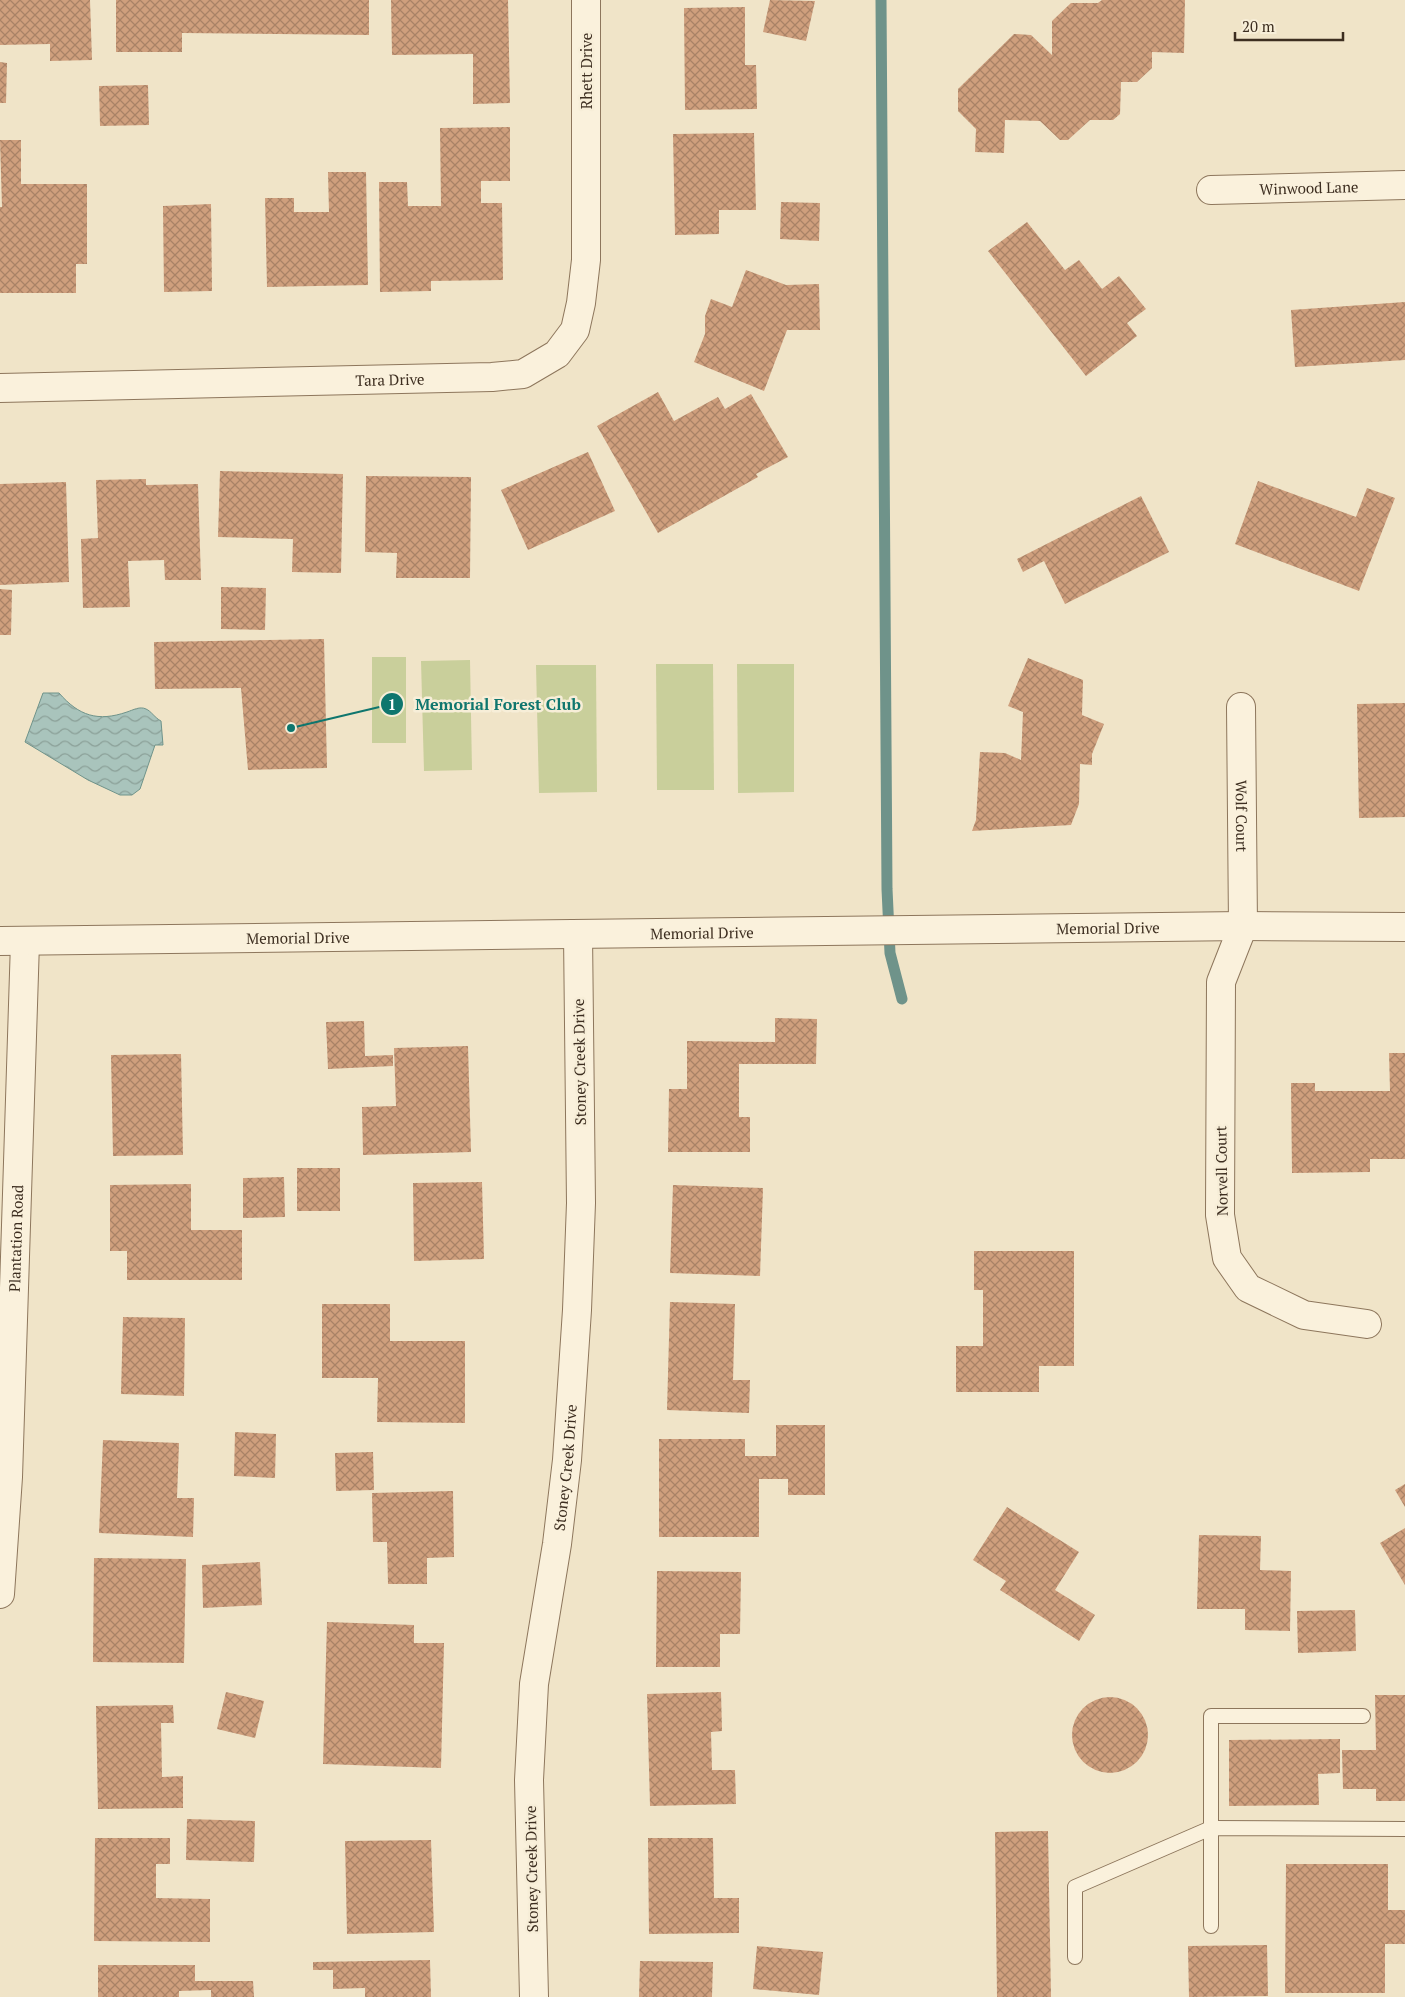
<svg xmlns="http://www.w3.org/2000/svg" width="1405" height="1997" viewBox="0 0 1405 1997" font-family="'PT Serif',serif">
  <defs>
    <pattern id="water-waves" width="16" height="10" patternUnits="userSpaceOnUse" patternTransform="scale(1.25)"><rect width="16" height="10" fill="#a9c4bc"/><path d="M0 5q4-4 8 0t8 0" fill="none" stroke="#8ba098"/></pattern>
    <pattern id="building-cross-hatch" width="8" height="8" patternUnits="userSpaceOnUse" patternTransform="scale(1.25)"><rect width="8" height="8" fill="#cf9f7d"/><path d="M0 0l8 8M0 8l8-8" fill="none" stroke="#a98266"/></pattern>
  </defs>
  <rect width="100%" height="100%" fill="#f0e4c8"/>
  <!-- pitch -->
  <g fill="#c9cf9b">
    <rect x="372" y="657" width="34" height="86"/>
    <path d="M470 660 472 770 424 771 421 661Z"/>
    <path d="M656 664H713L714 790H657Z"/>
    <path d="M737 664H794V792L738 793Z"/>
    <path d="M536 665H596L597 792 539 793Z"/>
  </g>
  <!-- water -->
  <path fill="url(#water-waves)" stroke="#6f938a" d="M43 693H59C79 716 98 722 127 712 133 710 140 706 146 709 151 711 155 718 161 721L163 745H155L140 789 132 795H120L88 780 25 742Z"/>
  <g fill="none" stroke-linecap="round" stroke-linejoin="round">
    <!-- stream -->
    <path stroke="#6f938a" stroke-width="11" d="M881 0 887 889 890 953 902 999"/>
  </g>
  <!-- building -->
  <g fill="url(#building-cross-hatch)">
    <path d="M0 0H90L92 60 50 61V44L0 45Z"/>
    <path d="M116 0H369V35L182 33V52H116Z"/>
    <path d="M391 0H508L510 103 473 104V54L392 55Z"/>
    <path d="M770 0 815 1 806 41 763 32Z"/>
    <path d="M1102 0H1185L1184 53 1152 52V68L1137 82H1121L1120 114 1113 120H1090L1068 140H1060L1040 121 1005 120 1004 153 975 152 976 129 958 111V89L1014 34 1031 35 1052 55V21L1071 3H1098Z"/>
    <path d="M745 7V65H756L757 109 685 110 684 8Z"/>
    <path d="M0 62 7 63 6 103H0Z"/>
    <path d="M148 85 149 125 100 126 99 86Z"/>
    <path d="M510 127V181H481V203H502L503 280 431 281V291L380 292 379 182H407L408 206H441L440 128Z"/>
    <path d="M754 133 756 210H719V234L675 235 673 134Z"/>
    <path d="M0 140H21V184H87V264H76V293H0V207H2Z"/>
    <path d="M328 172H366L368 285 267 287 265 198H294V212H329Z"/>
    <path d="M781 202 820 203 819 241 780 239Z"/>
    <path d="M211 204 212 291 164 292 163 206Z"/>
    <path d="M1027 222 1065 270 1079 260 1102 289 1119 276 1146 309 1127 323 1137 336 1086 376 988 251Z"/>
    <path d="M746 270 786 285 819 284 820 330H787L764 391 694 362 705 334V316L711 299 732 307Z"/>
    <path d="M1405 302V360L1295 367 1291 310Z"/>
    <path d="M658 392 674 421 718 397 725 409 751 394 788 457 756 474 758 477 658 533 597 426Z"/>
    <path d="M588 452 615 511 528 550 501 490Z"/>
    <path d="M220 471 343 474 341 573 292 572 293 539 218 537Z"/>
    <path d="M366 476 471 477 470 578H396L397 553 365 552Z"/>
    <path d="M146 479V485L198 484 201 580H165L164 560 128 561 130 607 83 608 81 539 98 538 96 480Z"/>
    <path d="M1258 481 1356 517 1367 488 1395 498 1359 591 1235 544Z"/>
    <path d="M66 482 69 582 0 585V484Z"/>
    <path d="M1141 496 1169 552 1065 604 1044 561 1023 572 1017 559Z"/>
    <path d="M221 587 266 588 265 630 221 629Z"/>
    <path d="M0 589 12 590 11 635H0Z"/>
    <path d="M324 639 327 768 248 770 241 688 155 689 154 642Z"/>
    <path d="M1028 658 1083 680 1082 715 1104 724 1092 754V765L1080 764 1079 804 1071 825 972 831 976 820 980 752 1005 753 1021 760 1023 712 1008 706Z"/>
    <path d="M1405 703V817L1359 818 1357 704Z"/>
    <path d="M775 1018 817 1019 816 1064H739V1117H750V1152H668L669 1089H687V1041L775 1042Z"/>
    <path d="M364 1021 365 1056 393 1055V1066L328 1069 326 1022Z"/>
    <path d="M468 1046 471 1152 363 1155 362 1107 396 1106 394 1048Z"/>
    <path d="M1389 1053H1405V1159H1370V1172L1292 1173 1291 1083H1315V1091H1390Z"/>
    <path d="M181 1054 183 1155 113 1156 111 1055Z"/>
    <rect x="297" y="1168" width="43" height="43"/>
    <path d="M284 1177 285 1217 243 1218V1178Z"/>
    <path d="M482 1182 484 1259 414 1261 413 1183Z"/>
    <path d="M191 1184V1230H242V1280H127V1251H110V1185Z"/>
    <path d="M673 1185 763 1188 760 1276 670 1273Z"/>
    <path d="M974 1251H1074V1366H1039V1392H956V1346H983V1290H974Z"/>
    <path d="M670 1302 735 1304 733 1380H750L749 1413 667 1410Z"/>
    <path d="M322 1304H390V1341H465V1423L377 1422 378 1378H322Z"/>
    <path d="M123 1317 185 1318 184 1396 121 1394Z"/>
    <path d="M776 1425H825V1495H788V1479H759V1537H659V1439H745V1456H776Z"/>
    <path d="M235 1432 276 1434 275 1478 234 1476Z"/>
    <path d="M103 1440 179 1443 177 1498H194L193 1537 99 1533Z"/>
    <path d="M373 1452 374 1490 336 1491 335 1453Z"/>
    <path d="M1405 1484V1507L1395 1490Z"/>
    <path d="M453 1491 454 1557 427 1558V1584H388L387 1542H373L372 1493Z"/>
    <path d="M1007 1507 1079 1552 1055 1590 1095 1615 1079 1641 1000 1590 1006 1581 973 1560Z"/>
    <path d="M1405 1528V1585L1380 1543Z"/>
    <path d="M1199 1535 1261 1536 1260 1570 1291 1571 1290 1631 1245 1630V1609H1197Z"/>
    <path d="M94 1558 186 1559 184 1663 93 1662Z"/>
    <path d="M260 1562 262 1605 203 1608 202 1565Z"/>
    <path d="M657 1571 741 1572 740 1634H720V1667H656Z"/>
    <path d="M1355 1610 1356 1651 1298 1653 1297 1611Z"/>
    <path d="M327 1622 414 1625V1643H444L441 1768 323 1764Z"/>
    <path d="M226 1692 264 1701 255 1738 217 1729Z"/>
    <path d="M721 1692 722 1731 711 1732 712 1770H735L736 1804 650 1806 647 1694Z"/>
    <path d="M1375 1695H1405V1801H1376V1789H1343L1342 1750H1376Z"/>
    <circle cx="1110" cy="1735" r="38"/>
    <path d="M173 1705 174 1723H161L162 1777 183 1776V1808L98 1809 96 1706Z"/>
    <path d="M1340 1739V1773L1318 1774 1319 1805 1229 1806V1740Z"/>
    <path d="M187 1819 255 1821 254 1862 186 1860Z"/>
    <path d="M1048 1831 1051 1997H997L995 1832Z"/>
    <path d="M95 1838H170V1864H156V1898L210 1899V1942L94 1941Z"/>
    <path d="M648 1838H713L714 1898H739V1933L649 1934Z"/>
    <path d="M431 1840 434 1932 347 1934 345 1841Z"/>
    <path d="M1286 1864H1388V1910H1405V1944H1385V1993H1285Z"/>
    <path d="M1267 1945 1268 1996 1189 1997 1188 1946Z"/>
    <path d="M757 1946 823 1952 819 1995 753 1989Z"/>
    <path d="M430 1960 431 1997H365V1988L333 1989V1970H313V1962Z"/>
    <path d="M640 1961 713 1962 712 1997H639Z"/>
    <path d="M98 1965H195V1981H253L254 1997H211V1990L179 1991V1997H98Z"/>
  </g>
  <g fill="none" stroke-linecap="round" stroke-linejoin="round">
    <defs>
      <g id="service">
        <path d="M1211 1926V1716H1363"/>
        <path d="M1075 1957V1887L1211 1828 1405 1829"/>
      </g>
      <g id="minor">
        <path id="s1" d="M1211 190 1405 185"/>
        <path id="s2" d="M0 388 492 377 523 374 557 354 575 330 581 303 586 260V0"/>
        <path id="s3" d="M1241 707 1243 926 1221 982 1220 1215 1227 1258 1248 1288 1304 1315 1367 1324"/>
        <path id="s4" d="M0 1594 8 1477 25 942"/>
        <path id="s5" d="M534 1997 529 1780 534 1684 557 1544 567 1460 577 1310 581 1203 578 934"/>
      </g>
      <g id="tertiary">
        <path id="s6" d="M0 941 1243 926 1405 927"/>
      </g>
    </defs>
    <!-- service casing -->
    <use href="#service" stroke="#8d765c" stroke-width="16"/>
    <!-- minor casing -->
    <use href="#minor" stroke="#8d765c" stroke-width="30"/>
    <!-- tertiary casing -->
    <use href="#tertiary" stroke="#8d765c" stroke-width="30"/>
    <!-- service -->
    <use href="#service" stroke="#faf1dc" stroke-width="14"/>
    <!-- minor -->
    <use href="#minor" stroke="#faf1dc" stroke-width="28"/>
    <!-- tertiary -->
    <use href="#tertiary" stroke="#faf1dc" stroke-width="28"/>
  </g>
  <g text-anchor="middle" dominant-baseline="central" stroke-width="5" stroke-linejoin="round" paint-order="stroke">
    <!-- street labels -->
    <g font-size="15" fill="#3d2e20" stroke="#f7eed8">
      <text transform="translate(586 71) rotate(-90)">Rhett Drive</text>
      <text stroke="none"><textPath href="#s1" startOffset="98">Winwood Lane</textPath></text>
      <text stroke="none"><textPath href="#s2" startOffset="390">Tara Drive</textPath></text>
      <text stroke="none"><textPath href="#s3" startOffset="109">Wolf Court</textPath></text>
      <text stroke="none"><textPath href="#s6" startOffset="1108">Memorial Drive</textPath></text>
      <text stroke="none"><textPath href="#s6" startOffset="702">Memorial Drive</textPath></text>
      <text stroke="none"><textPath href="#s6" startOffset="298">Memorial Drive</textPath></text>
      <text transform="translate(579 1062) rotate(-91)">Stoney Creek Drive</text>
      <text transform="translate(1221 1171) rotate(-91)">Norvell Court</text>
      <text stroke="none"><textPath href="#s4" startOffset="356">Plantation Road</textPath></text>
      <text stroke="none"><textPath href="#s5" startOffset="532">Stoney Creek Drive</textPath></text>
      <text transform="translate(531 1869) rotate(-91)">Stoney Creek Drive</text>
    </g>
  </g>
  <!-- callouts -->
  <path fill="none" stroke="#0f766e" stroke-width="2" d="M291 728L392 704"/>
  <g fill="#0f766e" stroke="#f7eed8" stroke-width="2">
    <circle cx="291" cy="728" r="5"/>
    <circle cx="392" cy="704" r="12"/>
  </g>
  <g font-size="15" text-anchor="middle" font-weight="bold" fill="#fff">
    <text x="392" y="710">1</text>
  </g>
  <g font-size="16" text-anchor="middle" font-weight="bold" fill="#0f766e" stroke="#f7eed8" stroke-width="5" stroke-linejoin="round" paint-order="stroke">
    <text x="498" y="710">Memorial Forest Club</text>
  </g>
  <!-- scale -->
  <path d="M1235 32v8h108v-8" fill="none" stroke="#3d2e20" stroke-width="2.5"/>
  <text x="1242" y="32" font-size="15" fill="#3d2e20" stroke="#f7eed8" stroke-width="4" paint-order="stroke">20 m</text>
</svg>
